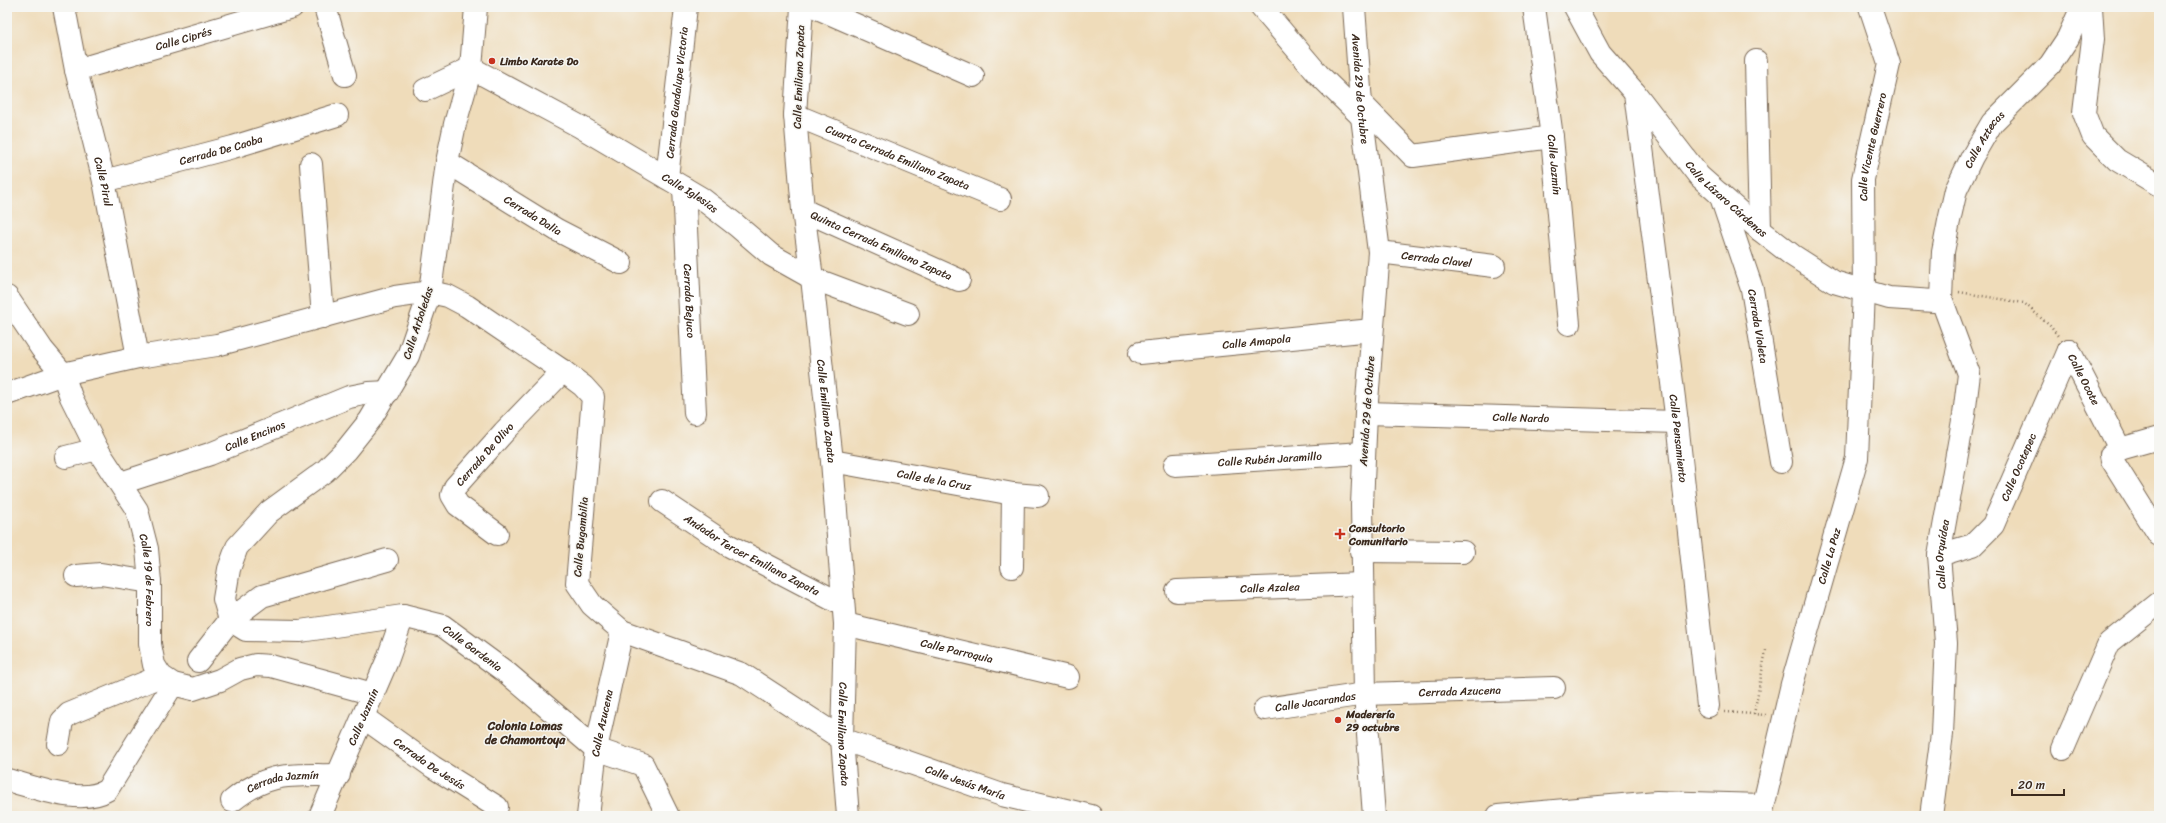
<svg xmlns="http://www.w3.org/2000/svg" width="2166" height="823" viewBox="0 0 2166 823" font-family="Sriracha,sans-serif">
  <rect width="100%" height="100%" fill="#f6f6f2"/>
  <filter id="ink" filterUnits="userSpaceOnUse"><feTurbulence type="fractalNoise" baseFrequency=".025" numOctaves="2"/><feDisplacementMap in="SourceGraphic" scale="8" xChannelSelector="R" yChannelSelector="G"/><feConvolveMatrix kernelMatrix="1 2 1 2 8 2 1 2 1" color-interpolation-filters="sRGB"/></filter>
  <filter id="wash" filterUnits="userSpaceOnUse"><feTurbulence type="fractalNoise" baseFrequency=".012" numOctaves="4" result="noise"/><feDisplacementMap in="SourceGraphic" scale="16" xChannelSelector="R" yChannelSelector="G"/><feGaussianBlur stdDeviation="0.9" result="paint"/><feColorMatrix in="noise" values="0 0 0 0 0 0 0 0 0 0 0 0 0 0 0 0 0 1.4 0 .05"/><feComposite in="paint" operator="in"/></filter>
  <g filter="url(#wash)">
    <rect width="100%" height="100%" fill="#efdcba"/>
  </g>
  <g filter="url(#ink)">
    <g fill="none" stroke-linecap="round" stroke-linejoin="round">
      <defs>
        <g id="minor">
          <path id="s1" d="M64 7 76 70 104 181 138 357"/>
          <path d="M325 7 345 75"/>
          <path id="s2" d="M476 7 471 68 455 124 447 162 430 292 408 356 370 420 346 450 325 471 269 512 237 547 229 569 224 599 230 620 246 630 300 631 403 616 443 626 507 673 596 749 643 765 668 816"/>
          <path id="s3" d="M802 7 795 115 803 210 812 278 832 461 845 624 842 739 848 816"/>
          <path d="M815 7 973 76"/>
          <path d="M1261 7 1318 74 1362 117"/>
          <path id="s4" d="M1354 7 1362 117 1379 252 1366 413 1362 505 1365 694 1374 816"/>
          <path id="s5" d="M1534 7 1552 137 1569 324"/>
          <path id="s6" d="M1575 7 1600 53 1635 93 1699 176 1760 230 1792 255 1834 282 1889 298 1934 301 1941 298"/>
          <path d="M2091 7 2093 39 2084 113 2093 136 2117 160 2159 185"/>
          <path d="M1756 61 1760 230"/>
          <path id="s7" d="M471 68 579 126 701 198 736 225 771 255 812 278 908 314"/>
          <path id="s8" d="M76 70 292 7"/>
          <path d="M425 90 471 68"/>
          <path id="s9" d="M1635 93 1677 422 1708 706"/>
          <path d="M1361 103 1413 156 1552 137"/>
          <path id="s10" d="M795 115 1000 199"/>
          <path id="s11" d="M447 162 557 230 621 263"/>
          <path d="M311 164 323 317"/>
          <path id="s12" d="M667 178 686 7"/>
          <path id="s13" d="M104 181 233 147 337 115"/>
          <path id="s14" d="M684 188 695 413"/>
          <path id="s15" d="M1720 194 1752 289 1781 462"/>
          <path id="s16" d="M803 210 959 280"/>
          <path id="s17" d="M1379 252 1494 266"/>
          <path id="s18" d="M7 297 42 349 63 374 71 397 97 449 137 510 147 549 150 582V644L154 665 161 676 173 684 193 689 220 680 240 669 256 665 271 666 373 694"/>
          <path id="s19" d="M2069 350 2120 449 2111 455 2112 460 2159 535"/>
          <path id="s20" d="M1140 353 1372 330"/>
          <path id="s21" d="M7 394 63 374 138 357 217 345 395 297 430 292 448 296 467 306 563 371 583 386 593 397 577 583 592 605 622 631 742 674 842 739 1002 795 1091 816"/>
          <path id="s22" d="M1366 413 1677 422"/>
          <path d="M2120 449 2159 438"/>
          <path d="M66 457 97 449"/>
          <path id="s23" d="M832 461 1013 494 1038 496"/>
          <path id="s24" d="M1175 465 1363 453"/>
          <path id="s25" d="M121 483 210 454 349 397 369 393 388 392"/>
          <path id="s26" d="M662 501 728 545 843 605"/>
          <path id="s27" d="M497 534 458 505 452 495 455 487 504 432 563 371"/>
          <path d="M1361 551 1463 552"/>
          <path id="s28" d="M1939 555 1973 545 1993 525 2069 350"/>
          <path d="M1012 567 1013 494"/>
          <path d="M76 576 101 574 150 582"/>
          <path id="s29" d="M1177 591 1362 584"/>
          <path id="s30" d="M845 624 1068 677"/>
          <path d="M198 661 230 620 262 596 387 560"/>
          <path id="s31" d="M1265 709 1365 694 1554 688"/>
          <path id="s32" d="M363 717 433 767 497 807"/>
          <path d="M58 744 62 721 69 714 161 676"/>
          <path d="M2063 749 2109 643 2159 603"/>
          <path d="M7 780C35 787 81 806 107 790L173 684"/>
          <path id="s33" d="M232 801C270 770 292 776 339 775"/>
          <path id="s34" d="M320 816 387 661 403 616"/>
          <path id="s35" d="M588 816 596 749 622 631"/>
          <path d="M1498 816 1657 802 1763 805"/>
          <path id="s36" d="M1761 816 1792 684 1857 458 1864 292 1863 179 1889 64 1870 7"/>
          <path id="s37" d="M1931 816 1942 734 1946 643 1939 555 1964 415 1969 374 1941 298 1943 252 1949 221 1956 190 1972 157 1992 123 2050 65 2068 38 2082 7"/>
        </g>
      </defs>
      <!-- minor casing -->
      <use href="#minor" stroke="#7a6855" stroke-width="24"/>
      <!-- path -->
      <g stroke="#7a6855" stroke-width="2.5" stroke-dasharray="1 3" stroke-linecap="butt">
        <path d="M7 8 8 7"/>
        <path d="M1959 292 2024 303 2050 326 2058 336"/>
        <path d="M1725 712 1766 715"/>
        <path d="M1754 714 1766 650"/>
      </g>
      <!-- minor -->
      <use href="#minor" stroke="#fff" stroke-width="22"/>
    </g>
  </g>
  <!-- markers -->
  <g fill="#c8321e" stroke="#f6f6f2" stroke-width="1.5">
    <circle cx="492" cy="61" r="4"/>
    <path d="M1338 528h4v4h4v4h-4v4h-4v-4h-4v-4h4z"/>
    <circle cx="1338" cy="720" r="4"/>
  </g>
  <g text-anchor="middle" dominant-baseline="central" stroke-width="3" stroke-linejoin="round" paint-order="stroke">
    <!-- street labels -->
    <g font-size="11" fill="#3b2a1e" stroke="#f6f6f2">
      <text stroke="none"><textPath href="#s8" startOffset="112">Calle Ciprés</textPath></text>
      <text transform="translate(799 77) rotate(-88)">Calle Emiliano Zapata</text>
      <text stroke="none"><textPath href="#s4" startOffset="82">Avenida 29 de Octubre</textPath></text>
      <text stroke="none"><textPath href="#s12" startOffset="86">Cerrada Guadalupe Victoria</textPath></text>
      <text stroke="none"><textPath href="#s37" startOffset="694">Calle Aztecas</textPath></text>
      <text stroke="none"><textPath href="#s36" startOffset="683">Calle Vicente Guerrero</textPath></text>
      <text stroke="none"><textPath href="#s13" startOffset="121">Cerrada De Caoba</textPath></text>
      <text stroke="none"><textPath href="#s10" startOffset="111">Cuarta Cerrada Emiliano Zapata</textPath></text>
      <text stroke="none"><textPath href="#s5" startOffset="159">Calle Jazmín</textPath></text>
      <text stroke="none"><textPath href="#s1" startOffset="179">Calle Pirul</textPath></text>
      <text stroke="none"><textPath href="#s7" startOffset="252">Calle Iglesias</textPath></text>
      <text stroke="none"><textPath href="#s6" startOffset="246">Calle Lázaro Cárdenas</textPath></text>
      <text stroke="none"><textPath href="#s11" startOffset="101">Cerrada Dalia</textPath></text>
      <text stroke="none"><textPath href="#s16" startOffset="86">Quinta Cerrada Emiliano Zapata</textPath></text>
      <text stroke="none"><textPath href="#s17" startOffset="58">Cerrada Clavel</textPath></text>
      <text stroke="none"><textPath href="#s14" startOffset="113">Cerrada Bejuco</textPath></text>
      <text transform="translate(418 323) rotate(-72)">Calle Arboledas</text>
      <text stroke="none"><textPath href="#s15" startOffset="138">Cerrada Violeta</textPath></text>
      <text stroke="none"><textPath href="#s20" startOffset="117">Calle Amapola</textPath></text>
      <text stroke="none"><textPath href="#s19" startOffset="33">Calle Ocote</textPath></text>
      <text stroke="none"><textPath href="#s3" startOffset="406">Calle Emiliano Zapata</textPath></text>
      <text transform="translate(1367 411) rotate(-86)">Avenida 29 de Octubre</text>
      <text stroke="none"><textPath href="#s22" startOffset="155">Calle Nardo</textPath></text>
      <text stroke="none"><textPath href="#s25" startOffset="142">Calle Encinos</textPath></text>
      <text stroke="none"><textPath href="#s9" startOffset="348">Calle Pensamiento</textPath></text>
      <text stroke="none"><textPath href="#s27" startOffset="113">Cerrada De Olivo</textPath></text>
      <text stroke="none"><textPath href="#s24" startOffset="95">Calle Rubén Jaramillo</textPath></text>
      <text stroke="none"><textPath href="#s28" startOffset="127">Calle Ocotepec</textPath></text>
      <text stroke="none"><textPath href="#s23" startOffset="104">Calle de la Cruz</textPath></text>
      <text transform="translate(581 537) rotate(-85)">Calle Bugambilia</text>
      <text stroke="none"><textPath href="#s26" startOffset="105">Andador Tercer Emiliano Zapata</textPath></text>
      <text stroke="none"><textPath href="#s37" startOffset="263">Calle Orquídea</textPath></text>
      <text stroke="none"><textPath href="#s36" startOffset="269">Calle La Paz</textPath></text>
      <text stroke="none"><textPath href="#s18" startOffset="322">Calle 19 de Febrero</textPath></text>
      <text stroke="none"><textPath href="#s29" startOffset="93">Calle Azalea</textPath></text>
      <text stroke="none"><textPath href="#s2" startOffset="947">Calle Gardenia</textPath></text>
      <text stroke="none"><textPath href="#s30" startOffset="115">Calle Parroquia</textPath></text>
      <text stroke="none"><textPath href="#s31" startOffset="196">Cerrada Azucena</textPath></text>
      <text stroke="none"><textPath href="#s31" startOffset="51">Calle Jacarandas</textPath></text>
      <text stroke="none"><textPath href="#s34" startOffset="108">Calle Jazmín</textPath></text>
      <text stroke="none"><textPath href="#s35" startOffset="94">Calle Azucena</textPath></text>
      <text stroke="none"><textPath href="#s3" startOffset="730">Calle Emiliano Zapata</textPath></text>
      <text stroke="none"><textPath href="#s32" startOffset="81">Cerrada De Jesús</textPath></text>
      <text stroke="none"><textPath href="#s21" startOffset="1262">Calle Jesús María</textPath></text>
      <text stroke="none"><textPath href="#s33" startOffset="56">Cerrada Jazmín</textPath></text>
    </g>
    <!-- poi labels -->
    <g font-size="11" font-weight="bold" fill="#3b2a1e" stroke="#f6f6f2" text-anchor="start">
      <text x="500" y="61">Limbo Karate Do</text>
      <text x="1349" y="528">Consultorio<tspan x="1349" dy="13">Comunitario</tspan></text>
      <text x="1346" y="714">Maderería<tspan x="1346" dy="13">29 octubre</tspan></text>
    </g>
    <!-- neighbourhood labels -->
    <g font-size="12" font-weight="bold" fill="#3b2a1e" stroke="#f6f6f2">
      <text x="525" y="726">Colonia Lomas<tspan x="525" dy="14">de Chamontoya</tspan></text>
    </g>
  </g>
  <!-- margin -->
  <rect width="2166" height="823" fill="none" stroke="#f6f6f2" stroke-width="24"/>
  <!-- scale -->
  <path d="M2012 789v6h52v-6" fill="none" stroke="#3b2a1e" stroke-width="2"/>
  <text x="2018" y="789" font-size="12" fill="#3b2a1e" stroke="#f6f6f2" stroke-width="3" paint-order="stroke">20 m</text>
</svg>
